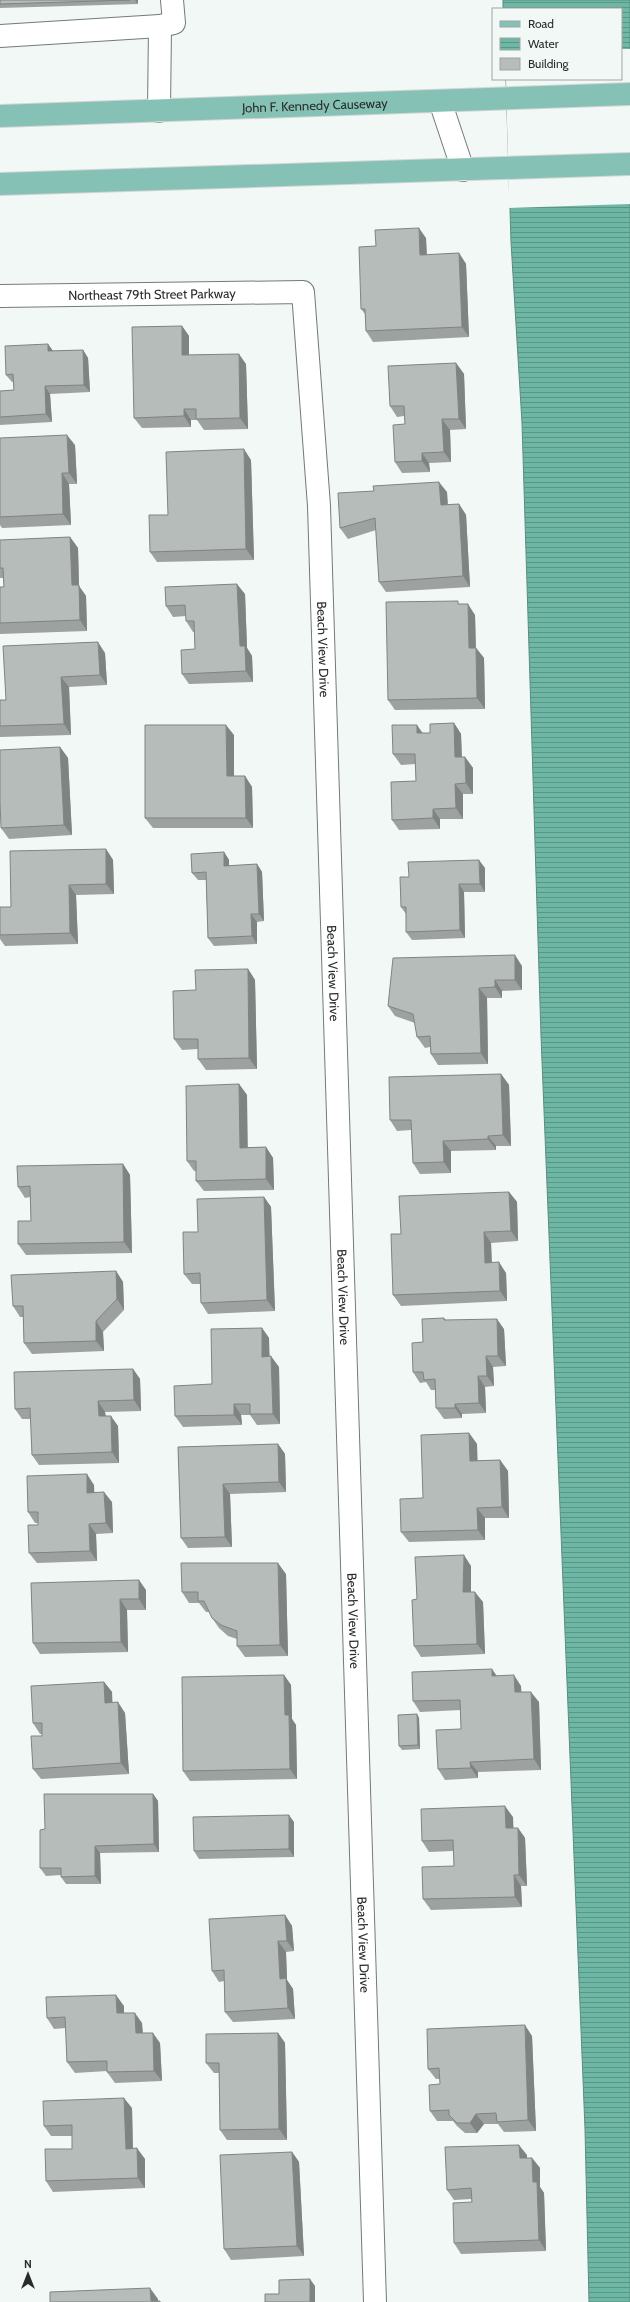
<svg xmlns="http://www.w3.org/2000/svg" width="630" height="2302" viewBox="0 0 630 2302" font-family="Cabin,sans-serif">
  <defs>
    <pattern id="water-rules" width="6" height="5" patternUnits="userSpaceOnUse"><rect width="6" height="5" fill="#6fb7a5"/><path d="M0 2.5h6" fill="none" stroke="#5b9587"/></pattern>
  </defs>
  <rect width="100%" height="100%" fill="#f1f8f5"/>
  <!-- water -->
  <path fill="url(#water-rules)" stroke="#5a8d80" d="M503 0H630V2302H589L585 2129 541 1036 522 423 511 242 506 79H621V9H503Z"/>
  <!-- pier -->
  <path fill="#f1f8f5" d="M621 49H630V204L509 208 506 79H621Z"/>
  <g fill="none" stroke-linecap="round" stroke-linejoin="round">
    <defs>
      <g id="minor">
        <path d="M0 36 160 26"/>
        <path d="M440 101 463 170"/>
        <path d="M159 111 160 26 174 23 172 0"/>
        <path id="s1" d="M0 296 303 292 319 506 375 2302"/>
      </g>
      <g id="major">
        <path id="s2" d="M0 116 630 94"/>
        <path d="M0 184 630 164"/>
      </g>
    </defs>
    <!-- minor casing -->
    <use href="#minor" stroke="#747a78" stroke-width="24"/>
    <!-- major casing -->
    <use href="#major" stroke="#d4d5d5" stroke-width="24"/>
    <!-- minor -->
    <use href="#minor" stroke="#fff" stroke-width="22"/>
    <!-- major -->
    <use href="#major" stroke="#85c2b5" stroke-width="22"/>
  </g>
  <!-- wall -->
  <g fill="#9da2a0">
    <path d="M0 0H138V4L0 8Z"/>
    <path d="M426 238 427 255 459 253 466 264 469 337 373 342 366 331 365 314 361 309 376 246Z"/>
    <path d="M182 326 189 336V355L246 364 248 429 204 430 197 420H191V427L142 428 134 418Z"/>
    <path d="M48 344 53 351 83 350 88 358 90 392 50 394 52 422 0 425V391L14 390 13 382H12L6 375Z"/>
    <path d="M456 363 464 374 466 429 450 430 451 462 429 463 430 472 402 473 395 462 405 424 404 416 397 417 390 406Z"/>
    <path d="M0 438 75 445 77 484H69L71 525 2 528 0 525Z"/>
    <path d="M251 460 254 560 157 562 150 552 168 515Z"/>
    <path d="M447 492 448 505 459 504 466 515 470 587 386 592 379 582 376 530 348 539 340 528Z"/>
    <path d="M70 537 78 548 79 586 86 596 87 631 0 634V587H4L3 578H0V540Z"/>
    <path d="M245 594 247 648 252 656 253 682 189 684 182 674 195 649 194 632H193L186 621V616L173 617 166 606Z"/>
    <path d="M460 604 475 615 476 648 484 658 485 709 395 710 388 700Z"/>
    <path d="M105 653 107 685 69 687 71 735 0 737V700H6Z"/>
    <path d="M454 723 461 734 462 757H465L473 768V794H463V819H440V829L399 830 392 820 416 781 415 764 401 765 393 754 423 733H430Z"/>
    <path d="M234 735V776H245L252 787 253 828H153L145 818Z"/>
    <path d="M60 747 68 758 72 835 9 839 1 828Z"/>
    <path d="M106 849 113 860 114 894 76 895 78 944 5 946 0 939V907H11Z"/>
    <path d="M224 852 229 860V866L257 864 262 872 264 921 257 922V944L214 946 208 938 206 880H198L192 873Z"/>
    <path d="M485 868V892H464L465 938 412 940 406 932V914L401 907 409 877Z"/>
    <path d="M522 966V990L502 991V998H487L488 1064 438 1065 431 1054 430 1047 425 1048 417 1037 415 1023 395 1016 388 1006Z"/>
    <path d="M248 969 255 980 257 1069 206 1070 198 1059V1049L182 1050 174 1039 196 990Z"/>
    <path d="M501 1074 509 1085 511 1146H496V1150L451 1151V1173L420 1174 413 1163 411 1130 397 1131 390 1120Z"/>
    <path d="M239 1084 247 1095V1147H266L273 1158 274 1190 204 1191 196 1181V1171H194L187 1161Z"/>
    <path d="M123 1164 130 1175 132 1253 26 1255 18 1244 31 1221 30 1197 25 1198 18 1187Z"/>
    <path d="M509 1192 517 1202 518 1241 491 1243 492 1262 506 1273 507 1301 401 1306 393 1295 401 1234Z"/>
    <path d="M264 1197 271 1207 275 1311 208 1314 201 1303 200 1284H192L184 1274 198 1232Z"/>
    <path d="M116 1271 123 1282 124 1310 103 1332 104 1351 32 1354 24 1343 23 1317H20L13 1306Z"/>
    <path d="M444 1318 446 1320 504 1329 506 1366 493 1367 494 1386 485 1387 486 1413 462 1414V1418L444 1419 436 1408V1390H431L426 1382 420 1383 413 1372 423 1342Z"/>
    <path d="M262 1328 269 1338V1357L279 1367 280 1424 257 1425 250 1415H241L242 1425 183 1427 175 1416 212 1384Z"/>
    <path d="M133 1369 140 1379 141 1411 105 1412 106 1416 118 1426 119 1463 39 1465 32 1455 31 1419H22L15 1409Z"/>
    <path d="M469 1433 477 1444V1461L500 1460 508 1471 509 1518H485V1540L409 1542 401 1532 423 1498Z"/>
    <path d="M278 1444 285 1454 286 1492 230 1494 232 1547 188 1548 181 1538 178 1447Z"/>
    <path d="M94 1485V1492L112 1502 113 1533 96 1534 97 1561 37 1563 29 1553 38 1525V1523H35L28 1512Z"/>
    <path d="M471 1566V1592L483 1602 485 1654 421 1657 414 1646 417 1599Z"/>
    <path d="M286 1574 288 1656 245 1657 237 1646V1639L228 1636 219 1628 212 1618 209 1612H206L199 1603H189L182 1592Z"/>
    <path d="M31 1583 146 1590V1610H127L128 1652 40 1654 33 1643Z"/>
    <path d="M284 1675 291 1685 292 1719 296 1725 297 1779 190 1781 183 1771Z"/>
    <path d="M497 1676 521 1686V1692L539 1702 541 1770 478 1772V1778L445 1780 438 1769 461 1729V1710L420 1712 413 1701Z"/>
    <path d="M104 1682 112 1692V1703L125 1713 129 1774 41 1779 33 1769 42 1736V1734H40L33 1723Z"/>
    <path d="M417 1714 419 1718 420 1749 402 1750 399 1746Z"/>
    <path d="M153 1794 158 1801 159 1852 100 1853 101 1884H66L61 1877V1875L46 1876 40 1868 45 1829Z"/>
    <path d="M513 1817V1828H518L525 1838 527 1886H521L522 1907 431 1910 423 1899 454 1866 453 1851 429 1852 422 1841Z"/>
    <path d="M294 1822V1857L199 1859 194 1851Z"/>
    <path d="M285 1915 292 1926 294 1951 286 1952 287 1980 293 1989 295 2019 233 2022 225 2012 224 1981 219 1982 212 1971Z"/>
    <path d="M124 2006V2013L142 2023 143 2033 160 2043 162 2081 115 2083 107 2072V2071L75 2073 67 2062 66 2028 54 2029 47 2018Z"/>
    <path d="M278 2033 285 2043 287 2140H227L220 2130 219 2073H214L206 2063Z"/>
    <path d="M532 2036 536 2131 504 2132 498 2124H484L477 2133H465L457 2126 453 2121H437L430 2111 440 2084V2079H436L428 2069Z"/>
    <path d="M132 2108 133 2148 145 2159V2188L53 2192 46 2181 72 2149V2136H51L44 2126Z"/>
    <path d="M292 2152 299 2162 304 2256 231 2260 224 2249Z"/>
    <path d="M527 2155V2158H532L540 2168V2187L544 2193 546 2251 461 2254 454 2243 472 2202 471 2199 454 2200 447 2190Z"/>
  </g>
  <!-- shaded-wall -->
  <g fill="#7f8482">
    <path d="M135 0H138V4Z"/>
    <path d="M419 228 426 238 427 266 420 255Z"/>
    <path d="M459 253 466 264 469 337 462 327Z"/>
    <path d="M182 326 189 336V365L182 355Z"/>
    <path d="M48 344 53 351H48Z"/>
    <path d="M83 350 88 358 90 392 84 385Z"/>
    <path d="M239 354 246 364 248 429 240 418Z"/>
    <path d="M456 363 464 374 466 429 459 419Z"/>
    <path d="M45 386 50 394 52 422 46 414Z"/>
    <path d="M184 409 191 420V427L184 416Z"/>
    <path d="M442 419 450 430 451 462 444 452Z"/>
    <path d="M67 435 75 445 77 484 69 473Z"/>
    <path d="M244 449 251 460 254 560 246 549Z"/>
    <path d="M422 453 429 463 430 472 422 461Z"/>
    <path d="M62 473 69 484 71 525 63 514Z"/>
    <path d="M439 482 447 492 448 516 441 505Z"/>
    <path d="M459 504 466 515 470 587 463 576Z"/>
    <path d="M70 537 78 548 79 586 86 596 87 631 80 620 72 585Z"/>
    <path d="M237 584 245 594 247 648 252 656 253 682 246 671 240 646Z"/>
    <path d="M468 604 475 615 476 659 469 648Z"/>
    <path d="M98 642 105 653 107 685 100 675Z"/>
    <path d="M476 648 484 658 485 709 477 698Z"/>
    <path d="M61 677 69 687 71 735 64 724Z"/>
    <path d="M454 723 461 734 462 768 455 757Z"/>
    <path d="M226 725 234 735V787L227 776Z"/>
    <path d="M417 725 424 735 417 733Z"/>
    <path d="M60 747 68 758 72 835 64 825Z"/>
    <path d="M465 757 473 768V794L466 783Z"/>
    <path d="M245 776 252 787 253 828 246 818Z"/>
    <path d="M455 784 463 794V819L456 808Z"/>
    <path d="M433 809 440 819V829L433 818Z"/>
    <path d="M106 849 113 860 114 894 106 884Z"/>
    <path d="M224 852 229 860V874L224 866Z"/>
    <path d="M479 860 485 868V892L480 884Z"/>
    <path d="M257 864 262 872 264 921 259 914Z"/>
    <path d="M459 884 464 892 465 938 460 930Z"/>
    <path d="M69 885 76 895 78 944 70 933Z"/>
    <path d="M251 914 257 922V944L252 936Z"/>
    <path d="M515 955 522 966V990L515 980Z"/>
    <path d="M248 969 255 980 257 1069 249 1058Z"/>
    <path d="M495 980 502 991V998L495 987Z"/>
    <path d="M479 988 487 998 488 1064 481 1053Z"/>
    <path d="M501 1074 509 1085 511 1146 503 1135Z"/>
    <path d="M239 1084 247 1095 248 1158 240 1148Z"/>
    <path d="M488 1136 496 1146V1150L488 1139Z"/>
    <path d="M443 1141 451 1151V1173L444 1162Z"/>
    <path d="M266 1147 273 1158 274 1190 266 1179Z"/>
    <path d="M123 1164 130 1175 132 1253 124 1242Z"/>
    <path d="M509 1192 517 1202 518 1241 511 1231Z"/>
    <path d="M264 1197 271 1207 275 1311 267 1300Z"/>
    <path d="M484 1232 491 1243 492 1273 485 1263Z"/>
    <path d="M499 1262 506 1273 507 1301 500 1291Z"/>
    <path d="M116 1271 123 1282 124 1310 117 1299Z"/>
    <path d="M497 1319 504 1329 506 1366 498 1356Z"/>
    <path d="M96 1321 103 1332 104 1351 96 1341Z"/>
    <path d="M262 1328 269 1338 270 1368 262 1357Z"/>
    <path d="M271 1356 279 1367 280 1424 273 1414Z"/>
    <path d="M486 1356 493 1367 494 1386 487 1376Z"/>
    <path d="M133 1369 140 1379 141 1411 134 1400Z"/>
    <path d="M478 1376 485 1387 486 1413 479 1403Z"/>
    <path d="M98 1401 105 1412 106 1427 99 1416Z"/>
    <path d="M234 1404 241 1415 242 1425 234 1415Z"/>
    <path d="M455 1404 462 1414V1418L455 1408Z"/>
    <path d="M111 1416 118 1426 119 1463 112 1452Z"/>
    <path d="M469 1433 477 1444 478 1472 470 1461Z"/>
    <path d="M278 1444 285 1454 286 1492 279 1482Z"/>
    <path d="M500 1460 508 1471 509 1518 502 1507Z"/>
    <path d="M87 1474 94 1485 95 1504 87 1493Z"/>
    <path d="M223 1484 230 1494 232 1547 225 1537Z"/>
    <path d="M104 1492 112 1502 113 1533 106 1523Z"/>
    <path d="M477 1508 485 1518V1540L478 1530Z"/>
    <path d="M89 1524 96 1534 97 1561 90 1551Z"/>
    <path d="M464 1555 471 1566V1603L463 1592Z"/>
    <path d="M278 1563 286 1574 288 1656 280 1645Z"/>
    <path d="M139 1580 146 1590V1610L139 1599Z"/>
    <path d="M475 1592 483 1602 485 1654 477 1644Z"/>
    <path d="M120 1599 127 1610 128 1652 121 1642Z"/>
    <path d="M492 1669 499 1679 492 1676Z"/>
    <path d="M284 1675 291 1685 292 1719 296 1725 297 1779 290 1769 285 1715Z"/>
    <path d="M514 1675 521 1686 522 1703 515 1692Z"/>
    <path d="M104 1682 112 1692 113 1713 105 1703Z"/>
    <path d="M531 1692 539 1702 541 1770 534 1759Z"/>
    <path d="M118 1702 125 1713 129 1774 121 1763Z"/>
    <path d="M417 1714 419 1718 420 1749 418 1745Z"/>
    <path d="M470 1762 478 1772V1778L471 1768Z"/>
    <path d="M153 1794 158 1801 159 1852 154 1844Z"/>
    <path d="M505 1806 513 1817 514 1839 506 1828Z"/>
    <path d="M289 1815 294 1822V1857L289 1849Z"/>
    <path d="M518 1828 525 1838 527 1886 519 1875Z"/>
    <path d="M95 1846 100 1853 101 1884 95 1876Z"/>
    <path d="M514 1875 521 1886 522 1907 515 1897Z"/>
    <path d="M285 1915 292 1926 294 1951 287 1941Z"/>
    <path d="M278 1941 286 1952 287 1980 293 1989 295 2019 288 2008 280 1979Z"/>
    <path d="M116 1995 124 2006V2024L117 2013Z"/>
    <path d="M135 2013 142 2023 143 2044 136 2033Z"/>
    <path d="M525 2025 532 2036 536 2131 528 2120Z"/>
    <path d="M153 2033 160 2043 162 2081 154 2071Z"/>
    <path d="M278 2033 285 2043 287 2140 279 2129Z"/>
    <path d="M124 2098 132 2108 133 2159 126 2149Z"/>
    <path d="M476 2114 484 2124 477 2133 470 2123Z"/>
    <path d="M519 2145 527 2155V2169L520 2158Z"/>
    <path d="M137 2148 145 2159V2188L138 2178Z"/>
    <path d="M292 2152 299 2162 304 2256 297 2246Z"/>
    <path d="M532 2158 540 2168V2187L544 2193 546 2251 539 2240 533 2182Z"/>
    <path d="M310 2279 315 2286V2302H310Z"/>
    <path d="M150 2288 158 2299V2302L151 2301Z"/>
  </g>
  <!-- building -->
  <g fill="#b6bcba" stroke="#7f8482">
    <path d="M0 0H130L0 4Z"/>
    <path d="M419 228 420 255 459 253 462 327 366 331 365 309H361L359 247 376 246 375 230Z"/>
    <path d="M182 326V355L239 354 240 418 196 419V409H184V416L134 418 132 327Z"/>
    <path d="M48 344V351L83 350 84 385 45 386 46 414 0 417V391L14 390 13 374 6 375 5 346Z"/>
    <path d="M456 363 459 419H442L444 452 422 453V461L395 462 393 425 405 424 404 406H390L388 366Z"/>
    <path d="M67 435 69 473H62L63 514 0 517V438Z"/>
    <path d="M244 449 246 549 150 552 149 515H168L166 452Z"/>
    <path d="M439 482 441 505 459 504 463 576 379 582 375 518 340 528 338 493 374 491 373 486Z"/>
    <path d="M70 537 72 585H79L80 620 0 623V587H4L3 568H0V540Z"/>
    <path d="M237 584 240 646H245L246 671 182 674 181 650 195 649 194 621H186L185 605 166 606 165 587Z"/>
    <path d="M458 601V604H468L469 648H476L477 698 388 700 386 602Z"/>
    <path d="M98 642 100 675 61 677 64 724 0 726V700H6L3 646Z"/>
    <path d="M454 723 455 757H465L466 783 455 784 456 808 433 809V818L392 820 391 782 416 781 415 754H393L392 725H417V733H430V724Z"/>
    <path d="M145 725H226L227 776H245L246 818H145Z"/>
    <path d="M60 747 64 825 1 828 0 801V750Z"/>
    <path d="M106 849V884L69 885 70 933 0 935V907H11L10 851Z"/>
    <path d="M224 852V866L257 864 259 914H251L252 936 208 938 206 872 192 873 191 854Z"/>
    <path d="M479 860 480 884H459L460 930 406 932V907H401L400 877H409L408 862Z"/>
    <path d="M515 955V980H495V987L479 988 481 1053 431 1054 430 1036 417 1037 413 1014 388 1006 393 958Z"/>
    <path d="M248 969 249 1058 198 1059V1039H174L173 991 196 990 195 970Z"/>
    <path d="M501 1074 503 1135 488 1136V1139L443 1141 444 1162 413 1163 411 1120H390L389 1077Z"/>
    <path d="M239 1084 240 1148 266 1147V1179L196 1181V1161H187L186 1086Z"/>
    <path d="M123 1164 124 1242 18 1244V1221H31L30 1186 18 1187 17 1166Z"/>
    <path d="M509 1192 511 1231 484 1232 485 1263 499 1262 500 1291 393 1295 391 1234H401L399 1196Z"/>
    <path d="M264 1197 267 1300 201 1303 200 1273 184 1274 183 1232H198L197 1199Z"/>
    <path d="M116 1271 117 1299 96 1321V1341L24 1343 23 1306H13L11 1275Z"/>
    <path d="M444 1318V1320L497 1319 498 1356H486L487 1376H478L479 1403 455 1404V1408H436L435 1379 424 1380 423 1372H413L412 1343 423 1342 422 1319Z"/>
    <path d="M262 1328V1357L271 1356 273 1414H250V1404H234V1415L175 1416 174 1386 212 1384 211 1329Z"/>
    <path d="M133 1369 134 1400 98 1401 99 1416H111L112 1452 32 1455 30 1408 15 1409 14 1372Z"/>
    <path d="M469 1433 470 1461 500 1460 502 1507 477 1508 478 1530 401 1532 400 1499 423 1498 421 1435Z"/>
    <path d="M278 1444 279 1482 223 1484 225 1537 181 1538 178 1447Z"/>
    <path d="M87 1474V1493L104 1492 106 1523 89 1524 90 1551 29 1553 28 1525H38V1512H28L27 1476Z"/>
    <path d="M464 1555 463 1592H475L477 1644 414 1646 412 1600 417 1599 415 1557Z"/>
    <path d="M181 1563H278L280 1645 237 1646V1631L221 1625 212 1618 204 1601H198V1592H182Z"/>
    <path d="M139 1580V1599H120L121 1642 33 1643 31 1583Z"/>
    <path d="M492 1669V1676L514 1675 515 1692H531L534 1759 470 1762 471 1768 438 1769 436 1730 461 1729 460 1700 413 1701 412 1672Z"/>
    <path d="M284 1675 285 1715H289L290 1769 183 1771 182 1677Z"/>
    <path d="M104 1682 105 1703 118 1702 121 1763 33 1769 31 1736H42V1723H33L31 1686Z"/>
    <path d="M417 1714 418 1745 399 1746 398 1715Z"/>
    <path d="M44 1794H153L154 1844 95 1846V1876L61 1877V1868H40V1830L45 1829Z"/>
    <path d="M505 1806 506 1828H518L519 1875H514L515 1897 423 1899 422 1867 454 1866 453 1840 422 1841 421 1809Z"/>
    <path d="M289 1815V1849L194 1851 193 1817Z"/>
    <path d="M285 1915 287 1941H278L280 1979 286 1978 288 2008 225 2012 224 1970 212 1971 209 1919Z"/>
    <path d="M116 1995 117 2013H135L136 2033H153L154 2071 107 2072V2061L67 2062 65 2017 47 2018 46 1997Z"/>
    <path d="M525 2025 528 2120 497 2122 496 2113 476 2114 470 2123H457L449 2115V2110L430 2111 429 2085 440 2084 439 2068 428 2069 427 2029Z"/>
    <path d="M278 2033 279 2129 220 2130 219 2063H206V2034Z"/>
    <path d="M124 2098 126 2149 137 2148 138 2178 46 2181 45 2149H72V2125L44 2126 43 2101Z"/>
    <path d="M519 2145 520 2158H532L533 2182H537L539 2240 454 2243 453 2203 472 2202 471 2188 447 2190 445 2147Z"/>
    <path d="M292 2152 297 2246 224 2249 220 2155Z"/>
    <path d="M310 2279V2302H265V2294H279V2280Z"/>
    <path d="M150 2288 151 2301H160V2302H50V2292Z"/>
  </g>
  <g text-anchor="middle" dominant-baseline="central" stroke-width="4" stroke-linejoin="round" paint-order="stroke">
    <!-- street labels -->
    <g font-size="13" fill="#292c2b" stroke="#f1f8f5">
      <text stroke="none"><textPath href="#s2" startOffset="315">John F. Kennedy Causeway</textPath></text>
      <text stroke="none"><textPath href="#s1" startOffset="152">Northeast 79th Street Parkway</textPath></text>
      <text stroke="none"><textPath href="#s1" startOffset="661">Beach View Drive</textPath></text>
      <text stroke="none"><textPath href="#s1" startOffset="985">Beach View Drive</textPath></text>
      <text stroke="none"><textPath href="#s1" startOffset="1309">Beach View Drive</textPath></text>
      <text stroke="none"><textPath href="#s1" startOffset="1633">Beach View Drive</textPath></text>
      <text stroke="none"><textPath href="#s1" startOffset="1957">Beach View Drive</textPath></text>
    </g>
  </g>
  <!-- legend -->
  <rect x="492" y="8" width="130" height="72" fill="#f1f8f5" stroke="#a1a6a4"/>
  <rect x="500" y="21" width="20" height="6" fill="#85c2b5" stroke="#a1a6a4"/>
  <text x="528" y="28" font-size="12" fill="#292c2b">Road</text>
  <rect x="500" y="38" width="20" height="12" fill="url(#water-rules)" stroke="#a1a6a4"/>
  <text x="528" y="48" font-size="12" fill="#292c2b">Water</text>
  <rect x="500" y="58" width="20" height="12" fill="#b6bcba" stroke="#a1a6a4"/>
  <text x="528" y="68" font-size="12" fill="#292c2b">Building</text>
  <!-- north arrow -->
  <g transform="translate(28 2274)" stroke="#f1f8f5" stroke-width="3" paint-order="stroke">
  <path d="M0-3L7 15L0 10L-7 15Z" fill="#292c2b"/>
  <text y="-6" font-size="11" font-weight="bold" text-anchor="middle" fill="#292c2b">N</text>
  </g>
</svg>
